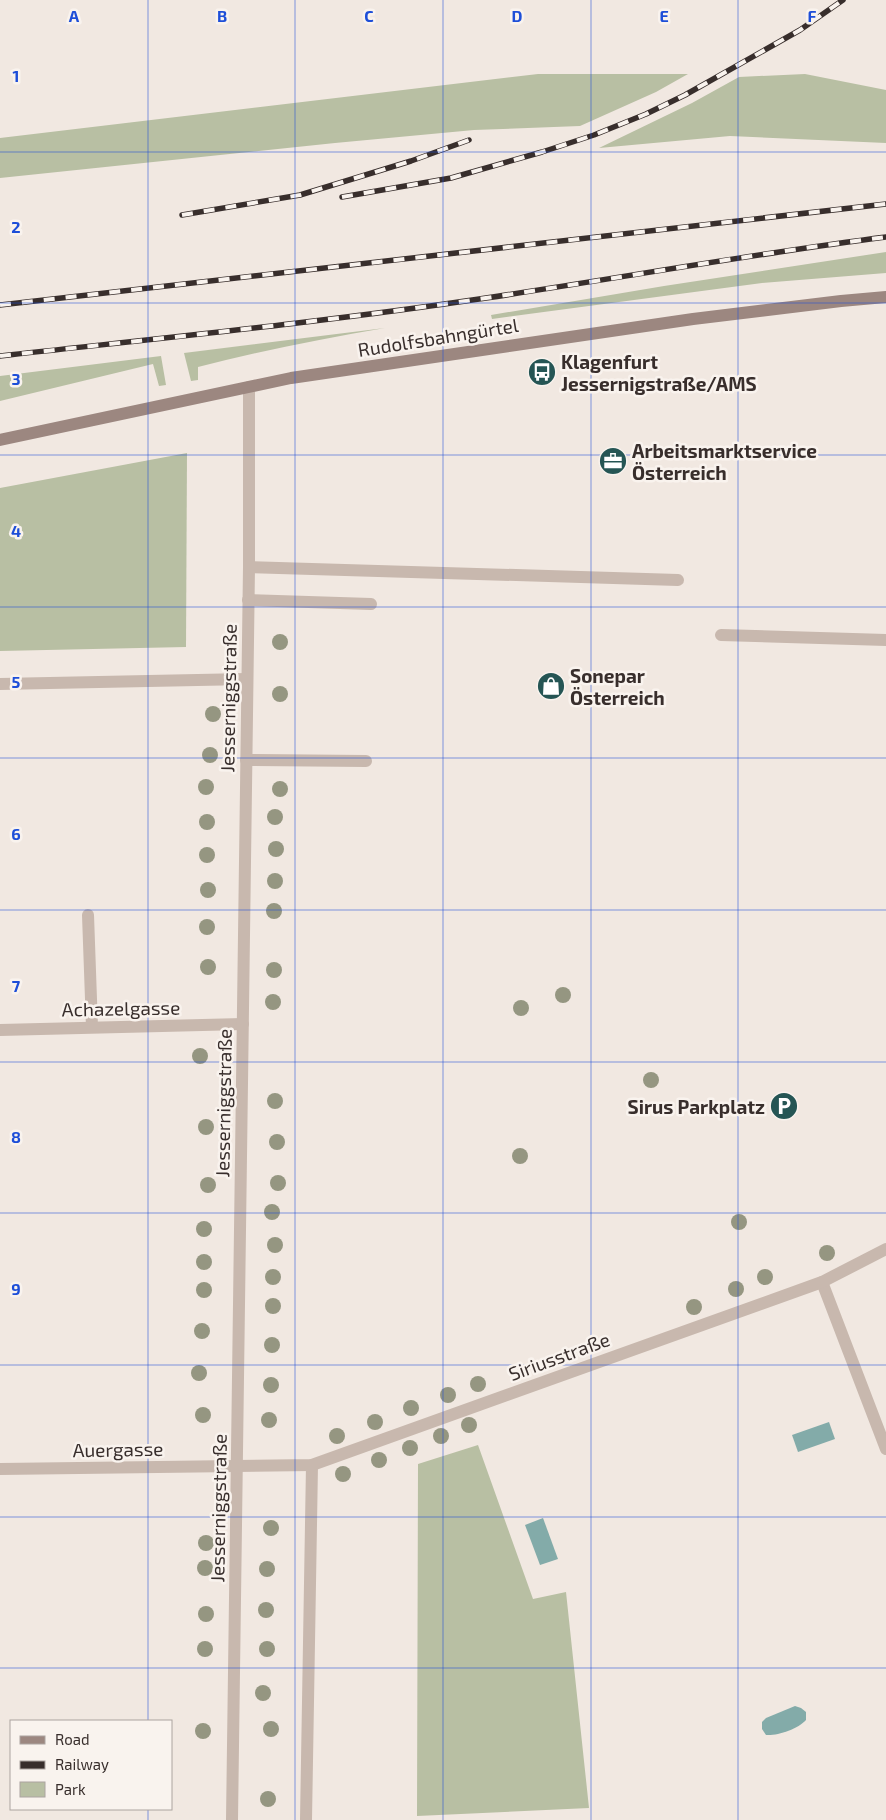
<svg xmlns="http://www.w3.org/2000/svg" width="886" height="1820" viewBox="0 0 886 1820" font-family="'Exo 2',sans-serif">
  <rect width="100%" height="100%" fill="#f1e8e1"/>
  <!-- green -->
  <g fill="#b8bfa3">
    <path d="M538 74H688L656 92 580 126 474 130 335 143 0 178V138Z"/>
    <path d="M805 74 886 90V143L730 136 599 148 692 103 739 77Z"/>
    <path d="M886 252V273L762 283 492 319 491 315 664 286Z"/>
    <path d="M385 328C322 339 260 351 198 367V380L191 381 184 353Z"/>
    <path d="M161 356 166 385 159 386 153 364 0 401V376Z"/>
    <path d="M187 453 186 647 0 651V488Z"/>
    <path d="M478 1445 533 1599 566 1592 589 1808 417 1816 418 1464Z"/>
  </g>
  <!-- water -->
  <g fill="#83aba9">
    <path d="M829 1422 835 1439 798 1452 792 1435Z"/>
    <path d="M543 1518 558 1559 540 1565 525 1525Z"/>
    <path d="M795 1706 801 1708 806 1712V1720C798 1729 777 1736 766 1735L762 1729V1722L766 1718Z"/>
  </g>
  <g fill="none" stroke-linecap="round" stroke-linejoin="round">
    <!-- lane -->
    <g stroke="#c8b8ae" stroke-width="12">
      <path d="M249 567 678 580"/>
      <path d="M248 600 371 604"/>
      <path d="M721 635 886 640"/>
      <path d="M246 760 366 761"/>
      <path d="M88 915 92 1027"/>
      <path d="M306 1820 312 1465"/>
    </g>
    <!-- street -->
    <g stroke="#c8b8ae" stroke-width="12">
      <path d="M0 684 247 679"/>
      <path d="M0 1030 243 1024"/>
      <path d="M822 1282 886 1449"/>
      <path d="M0 1469 312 1465 822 1282 886 1249"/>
      <path d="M232 1820 249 567V387"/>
    </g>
    <!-- secondary -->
    <path stroke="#9c8780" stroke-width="12" d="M0 440 291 378 693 319 841 301 886 297"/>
    <defs>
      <g id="rail">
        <path d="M342 197 451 178 542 152 594 135 646 114 685 95 800 30 843 0"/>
        <path d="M182 215 300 195 411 161 469 140"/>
        <path d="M0 305 886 204"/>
        <path d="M0 356C162 338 325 322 486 298 620 278 752 254 886 237"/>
      </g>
    </defs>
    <!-- rail casing -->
    <use href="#rail" stroke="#382e2c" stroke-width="5.5"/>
    <!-- rail -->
    <use href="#rail" stroke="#f9f3ee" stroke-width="4" stroke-dasharray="11" stroke-linecap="butt"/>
  </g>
  <!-- trees -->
  <g fill="#959681">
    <circle cx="280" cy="642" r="8"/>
    <circle cx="280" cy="694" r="8"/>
    <circle cx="213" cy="714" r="8"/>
    <circle cx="210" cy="755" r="8"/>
    <circle cx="206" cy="787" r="8"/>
    <circle cx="280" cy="789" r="8"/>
    <circle cx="275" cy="817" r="8"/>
    <circle cx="207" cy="822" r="8"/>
    <circle cx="276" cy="849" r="8"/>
    <circle cx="207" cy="855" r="8"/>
    <circle cx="275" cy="881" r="8"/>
    <circle cx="208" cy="890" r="8"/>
    <circle cx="274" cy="911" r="8"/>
    <circle cx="207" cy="927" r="8"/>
    <circle cx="208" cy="967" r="8"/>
    <circle cx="274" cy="970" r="8"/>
    <circle cx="563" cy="995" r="8"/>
    <circle cx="273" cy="1002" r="8"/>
    <circle cx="521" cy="1008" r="8"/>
    <circle cx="200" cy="1056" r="8"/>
    <circle cx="651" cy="1080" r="8"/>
    <circle cx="275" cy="1101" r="8"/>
    <circle cx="206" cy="1127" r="8"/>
    <circle cx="277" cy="1142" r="8"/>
    <circle cx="520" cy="1156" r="8"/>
    <circle cx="278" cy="1183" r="8"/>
    <circle cx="208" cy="1185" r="8"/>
    <circle cx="272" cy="1212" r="8"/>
    <circle cx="739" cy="1222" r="8"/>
    <circle cx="204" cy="1229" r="8"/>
    <circle cx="275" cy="1245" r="8"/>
    <circle cx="827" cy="1253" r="8"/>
    <circle cx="204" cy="1262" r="8"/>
    <circle cx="273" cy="1277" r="8"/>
    <circle cx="765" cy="1277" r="8"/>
    <circle cx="736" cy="1289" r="8"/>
    <circle cx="204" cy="1290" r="8"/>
    <circle cx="273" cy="1306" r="8"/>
    <circle cx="694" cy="1307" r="8"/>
    <circle cx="202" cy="1331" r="8"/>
    <circle cx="272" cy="1345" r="8"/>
    <circle cx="199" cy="1373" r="8"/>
    <circle cx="478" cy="1384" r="8"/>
    <circle cx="271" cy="1385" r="8"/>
    <circle cx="448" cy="1395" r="8"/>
    <circle cx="411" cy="1408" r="8"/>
    <circle cx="203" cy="1415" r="8"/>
    <circle cx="269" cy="1420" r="8"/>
    <circle cx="375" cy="1422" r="8"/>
    <circle cx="469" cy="1425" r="8"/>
    <circle cx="337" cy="1436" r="8"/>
    <circle cx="441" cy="1436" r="8"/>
    <circle cx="410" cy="1448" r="8"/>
    <circle cx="379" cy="1460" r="8"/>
    <circle cx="343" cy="1474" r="8"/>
    <circle cx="271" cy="1528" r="8"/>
    <circle cx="206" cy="1543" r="8"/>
    <circle cx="205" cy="1568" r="8"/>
    <circle cx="267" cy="1569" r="8"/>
    <circle cx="266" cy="1610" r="8"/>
    <circle cx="206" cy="1614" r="8"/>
    <circle cx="205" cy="1649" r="8"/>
    <circle cx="267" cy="1649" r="8"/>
    <circle cx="263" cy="1693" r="8"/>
    <circle cx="271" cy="1729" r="8"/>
    <circle cx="203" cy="1731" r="8"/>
    <circle cx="268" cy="1799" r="8"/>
  </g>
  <!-- grid -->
  <path fill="none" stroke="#1d4ed8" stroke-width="1" stroke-opacity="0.55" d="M148 0V1721M295 0V1820M443 0V1820M591 0V1820M738 0V1820M0 152H886M0 303H886M0 455H886M0 607H886M0 758H886M0 910H886M0 1062H886M0 1213H886M0 1365H886M0 1517H886M0 1668H886M148 1809V1820"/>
  <!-- icons -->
  <defs>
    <symbol id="bus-disc" viewBox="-11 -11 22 22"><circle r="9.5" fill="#255554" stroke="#f9f3ee"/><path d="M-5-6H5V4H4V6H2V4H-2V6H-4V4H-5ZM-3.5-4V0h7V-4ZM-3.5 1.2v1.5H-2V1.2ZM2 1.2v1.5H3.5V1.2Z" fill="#fff"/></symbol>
    <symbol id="office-disc" viewBox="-11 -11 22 22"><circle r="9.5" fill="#255554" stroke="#f9f3ee"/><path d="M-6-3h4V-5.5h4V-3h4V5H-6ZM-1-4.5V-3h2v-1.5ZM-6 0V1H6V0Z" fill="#fff"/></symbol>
    <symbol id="shop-disc" viewBox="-11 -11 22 22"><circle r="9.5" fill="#255554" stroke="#f9f3ee"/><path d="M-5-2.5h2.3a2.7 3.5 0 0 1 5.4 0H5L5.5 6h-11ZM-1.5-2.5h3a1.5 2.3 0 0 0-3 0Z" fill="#fff"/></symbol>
    <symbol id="parking-disc" viewBox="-11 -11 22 22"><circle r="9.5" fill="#255554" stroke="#f9f3ee"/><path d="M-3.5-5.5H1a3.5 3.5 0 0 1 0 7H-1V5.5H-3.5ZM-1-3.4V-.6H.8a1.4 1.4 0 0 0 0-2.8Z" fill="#fff"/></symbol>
  </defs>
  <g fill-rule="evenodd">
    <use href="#bus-disc" x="526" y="356" width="32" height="32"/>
    <use href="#office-disc" x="597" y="445" width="32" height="32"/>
    <use href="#shop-disc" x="535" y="670" width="32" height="32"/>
    <use href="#parking-disc" x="768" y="1090" width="32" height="32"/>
  </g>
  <g text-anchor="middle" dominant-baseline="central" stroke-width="5" stroke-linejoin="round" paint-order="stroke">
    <!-- street labels -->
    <g font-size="19" fill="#382e2c" stroke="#f9f3ee">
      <text transform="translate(438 337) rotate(-9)">Rudolfsbahngürtel</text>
      <text transform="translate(228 698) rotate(-89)">Jesserniggstraße</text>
      <text transform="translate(121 1008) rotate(-1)">Achazelgasse</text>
      <text transform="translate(223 1103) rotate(-89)">Jesserniggstraße</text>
      <text transform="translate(559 1356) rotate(-20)">Siriusstraße</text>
      <text transform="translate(118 1449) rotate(-1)">Auergasse</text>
      <text transform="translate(218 1508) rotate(-89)">Jesserniggstraße</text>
    </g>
    <!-- poi labels -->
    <g font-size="19" font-weight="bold" fill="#382e2c" stroke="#f9f3ee" text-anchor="start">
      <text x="561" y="361">Klagenfurt<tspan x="561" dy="22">Jessernigstraße/AMS</tspan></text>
      <text x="632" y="450">Arbeitsmarktservice<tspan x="632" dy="22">Österreich</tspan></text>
      <text x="570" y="675">Sonepar<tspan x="570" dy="22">Österreich</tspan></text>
      <text x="765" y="1106" text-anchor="end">Sirus Parkplatz</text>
    </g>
  </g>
  <g font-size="16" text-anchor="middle" font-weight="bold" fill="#1d4ed8" stroke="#f9f3ee" stroke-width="5" stroke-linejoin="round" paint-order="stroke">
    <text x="74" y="22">A</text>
    <text x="222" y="22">B</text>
    <text x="369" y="22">C</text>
    <text x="517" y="22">D</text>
    <text x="664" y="22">E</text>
    <text x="812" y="22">F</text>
    <text x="16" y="82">1</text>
    <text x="16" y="233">2</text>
    <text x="16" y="385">3</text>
    <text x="16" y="537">4</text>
    <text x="16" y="688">5</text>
    <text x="16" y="840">6</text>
    <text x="16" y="992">7</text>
    <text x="16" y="1143">8</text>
    <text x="16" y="1295">9</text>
  </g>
  <!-- legend -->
  <rect x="10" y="1720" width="162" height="90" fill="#f9f3ee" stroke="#aca4a0"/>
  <rect x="20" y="1736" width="25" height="8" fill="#9c8780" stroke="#aca4a0"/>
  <text x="55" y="1745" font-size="15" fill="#382e2c">Road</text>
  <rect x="20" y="1761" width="25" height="8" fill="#382e2c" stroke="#aca4a0"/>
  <text x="55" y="1770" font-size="15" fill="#382e2c">Railway</text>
  <rect x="20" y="1782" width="25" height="15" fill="#b8bfa3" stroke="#aca4a0"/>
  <text x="55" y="1795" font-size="15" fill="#382e2c">Park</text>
</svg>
